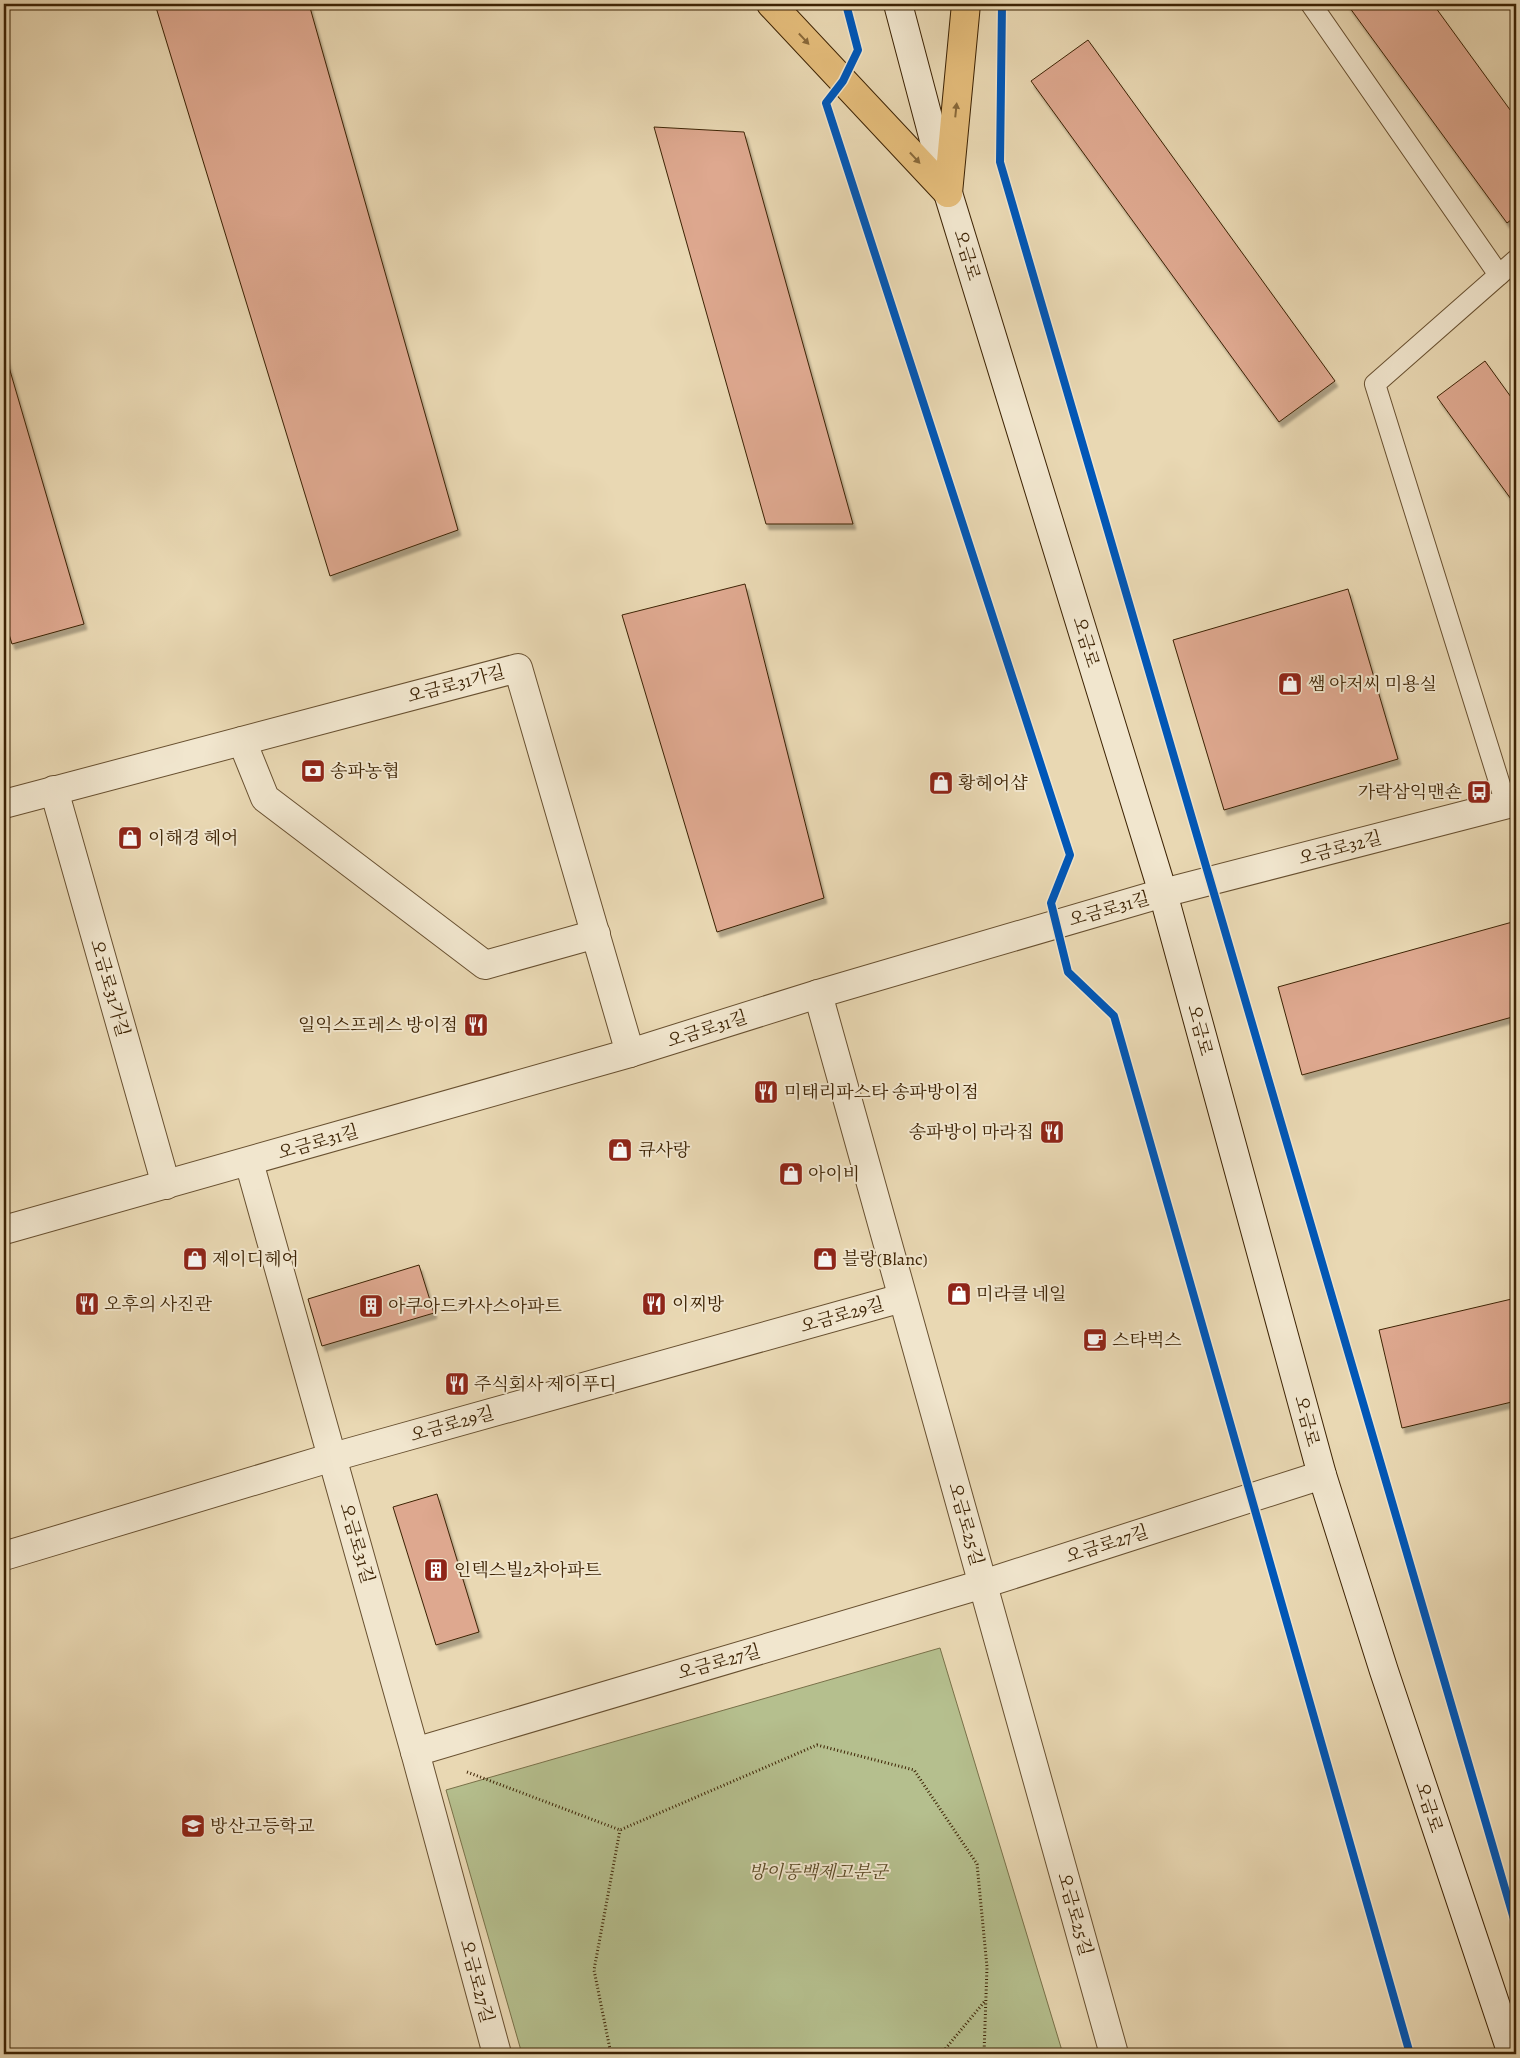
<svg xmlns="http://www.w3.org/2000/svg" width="1520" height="2058" viewBox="0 0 1520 2058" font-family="Alegreya,'Noto Serif KR',serif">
  <defs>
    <filter id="shadow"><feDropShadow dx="3" dy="5.5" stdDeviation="1" flood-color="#0004"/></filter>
  </defs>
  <rect width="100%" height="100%" fill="#e9d8b3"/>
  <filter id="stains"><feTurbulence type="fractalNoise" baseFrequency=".004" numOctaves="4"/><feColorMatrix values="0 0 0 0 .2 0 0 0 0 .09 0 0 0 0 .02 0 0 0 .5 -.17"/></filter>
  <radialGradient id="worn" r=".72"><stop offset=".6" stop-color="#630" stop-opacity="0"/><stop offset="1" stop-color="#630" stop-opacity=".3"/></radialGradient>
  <!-- green -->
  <path fill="#b5bf8e" stroke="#797149" d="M940 1648 1063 2054H522L446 1790Z"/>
  <!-- building -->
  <g fill="#dea88f" stroke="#3d2304" filter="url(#shadow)">
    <path d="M155 4H309L458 530 330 576Z"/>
    <path d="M1347 4H1433L1516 118V216L1507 223Z"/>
    <path d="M1088 40 1335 381 1279 422 1031 81Z"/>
    <path d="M654 127 744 132 853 524H766Z"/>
    <path d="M4 350 84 624 12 644 4 618Z"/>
    <path d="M1485 361 1516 404V506L1437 397Z"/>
    <path d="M745 584 824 898 717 932 622 615Z"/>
    <path d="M1348 589 1398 759 1224 810 1173 640Z"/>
    <path d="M1516 921V1016L1302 1075 1278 987Z"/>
    <path d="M419 1265 434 1313 322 1346 308 1299Z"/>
    <path d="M1516 1298V1401L1402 1428 1379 1330Z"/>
    <path d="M437 1494 479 1632 436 1645 393 1507Z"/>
  </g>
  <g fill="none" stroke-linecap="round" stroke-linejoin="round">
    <defs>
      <g id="service">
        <path d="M1311 4 1499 275"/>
        <path d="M1506 804 1375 384 1516 260"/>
      </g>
      <g id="minor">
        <path d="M242 741 265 798 485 965 596 934"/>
        <path d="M54 790 166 1185"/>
        <path d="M4 804 518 668 630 1053"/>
        <path d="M818 994 1114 2054"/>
        <path d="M249 1162 415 1752 497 2054"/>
        <path d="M4 1556 333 1457 902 1298"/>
        <path d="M415 1752 983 1584 1322 1475"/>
      </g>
      <path id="tertiary" d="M4 1230 630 1053 818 994 1163 893 1516 802"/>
      <path id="secondary" d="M898 4 948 193 1163 893 1322 1475 1384 1671 1512 2054"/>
      <g id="primary">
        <path d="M771 4 948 193"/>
        <path d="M948 193 966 4"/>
      </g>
    </defs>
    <!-- service casing -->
    <use href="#service" stroke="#685030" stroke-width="22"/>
    <!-- minor casing -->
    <use href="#minor" stroke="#685030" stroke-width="30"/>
    <!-- tertiary casing -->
    <use href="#tertiary" stroke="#685030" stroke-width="30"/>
    <!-- secondary casing -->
    <use href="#secondary" stroke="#3d2304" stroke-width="30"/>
    <!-- primary casing -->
    <use href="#primary" stroke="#3d2304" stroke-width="30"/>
    <!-- path -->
    <g stroke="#3d2304" stroke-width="3" stroke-dasharray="1 2.5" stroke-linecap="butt">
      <path d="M467 1772 620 1830 817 1745 914 1770 977 1864 987 1967 984 2054"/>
      <path d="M611 2054 594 1970 620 1830"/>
      <path d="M941 2054 985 2001"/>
    </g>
    <!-- service -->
    <use href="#service" stroke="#f1e6ce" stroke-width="20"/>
    <!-- minor -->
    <use href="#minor" stroke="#f1e6ce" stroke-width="28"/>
    <!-- tertiary -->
    <use href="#tertiary" stroke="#f1e6ce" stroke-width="28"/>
    <!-- secondary -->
    <use href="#secondary" stroke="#f1e6ce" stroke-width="28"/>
    <!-- primary -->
    <use href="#primary" stroke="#e4bc7a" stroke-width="28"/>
    <defs>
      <g id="cycleway">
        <path d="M846 4 858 50 843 81 826 103 1070 855 1051 903 1068 972 1114 1016 1410 2054"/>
        <path d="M1002 4 1000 162 1516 1926"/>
      </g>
    </defs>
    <!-- cycleway casing -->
    <use href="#cycleway" stroke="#f1e6ce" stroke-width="11"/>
    <!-- cycleway -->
    <use href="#cycleway" stroke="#0057b8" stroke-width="8"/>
  </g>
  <!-- one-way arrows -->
  <defs><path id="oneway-solid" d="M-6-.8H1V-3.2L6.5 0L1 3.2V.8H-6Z" transform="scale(1.25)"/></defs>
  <g fill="#886839">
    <use href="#oneway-solid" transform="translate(804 39) rotate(47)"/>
    <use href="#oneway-solid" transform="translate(956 110) rotate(-84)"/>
    <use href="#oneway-solid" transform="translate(915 158) rotate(47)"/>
  </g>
  <!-- icons -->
  <defs>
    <symbol id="shop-square" viewBox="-11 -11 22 22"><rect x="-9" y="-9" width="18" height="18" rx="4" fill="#8f2418" stroke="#f1e6ce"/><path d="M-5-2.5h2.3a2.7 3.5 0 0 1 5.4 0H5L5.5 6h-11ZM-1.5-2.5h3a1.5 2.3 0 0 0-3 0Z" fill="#fff"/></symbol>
    <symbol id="bank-square" viewBox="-11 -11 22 22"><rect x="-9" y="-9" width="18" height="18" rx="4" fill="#8f2418" stroke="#f1e6ce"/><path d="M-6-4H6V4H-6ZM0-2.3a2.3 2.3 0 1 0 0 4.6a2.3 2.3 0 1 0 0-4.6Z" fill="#fff"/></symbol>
    <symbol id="bus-square" viewBox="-11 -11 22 22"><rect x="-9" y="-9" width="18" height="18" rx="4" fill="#8f2418" stroke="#f1e6ce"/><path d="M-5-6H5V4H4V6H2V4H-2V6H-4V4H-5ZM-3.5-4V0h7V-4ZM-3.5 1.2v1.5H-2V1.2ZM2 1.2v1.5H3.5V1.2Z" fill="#fff"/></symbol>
    <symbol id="restaurant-square" viewBox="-11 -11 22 22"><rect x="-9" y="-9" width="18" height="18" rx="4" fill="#8f2418" stroke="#f1e6ce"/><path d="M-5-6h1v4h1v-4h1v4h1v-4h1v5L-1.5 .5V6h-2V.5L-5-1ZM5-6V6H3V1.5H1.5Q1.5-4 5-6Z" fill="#fff"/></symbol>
    <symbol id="building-square" viewBox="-11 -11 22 22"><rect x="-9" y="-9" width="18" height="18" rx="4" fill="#8f2418" stroke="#f1e6ce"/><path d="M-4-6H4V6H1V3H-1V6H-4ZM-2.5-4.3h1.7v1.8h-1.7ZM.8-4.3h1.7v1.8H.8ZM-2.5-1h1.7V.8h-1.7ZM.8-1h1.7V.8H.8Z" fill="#fff"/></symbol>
    <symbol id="cafe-square" viewBox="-11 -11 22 22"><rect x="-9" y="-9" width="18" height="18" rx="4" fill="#8f2418" stroke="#f1e6ce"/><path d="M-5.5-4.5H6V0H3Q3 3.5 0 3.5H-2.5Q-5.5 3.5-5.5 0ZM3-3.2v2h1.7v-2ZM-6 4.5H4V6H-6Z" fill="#fff"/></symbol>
    <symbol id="school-square" viewBox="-11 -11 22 22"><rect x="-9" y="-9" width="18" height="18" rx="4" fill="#8f2418" stroke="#f1e6ce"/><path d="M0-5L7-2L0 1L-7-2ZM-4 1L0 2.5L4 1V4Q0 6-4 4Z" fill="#fff"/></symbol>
  </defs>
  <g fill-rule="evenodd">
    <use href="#shop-square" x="1276" y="670" width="28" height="28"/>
    <use href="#bank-square" x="299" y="757" width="28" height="28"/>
    <use href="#shop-square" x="927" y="769" width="28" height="28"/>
    <use href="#bus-square" x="1465" y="778" width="28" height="28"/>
    <use href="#shop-square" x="116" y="824" width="28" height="28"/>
    <use href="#restaurant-square" x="462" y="1011" width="28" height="28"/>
    <use href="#restaurant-square" x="752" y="1078" width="28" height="28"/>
    <use href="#restaurant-square" x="1038" y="1118" width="28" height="28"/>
    <use href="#shop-square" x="606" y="1136" width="28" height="28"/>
    <use href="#shop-square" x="777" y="1160" width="28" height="28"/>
    <use href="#shop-square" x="181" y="1245" width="28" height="28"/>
    <use href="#shop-square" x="811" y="1245" width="28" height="28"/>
    <use href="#shop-square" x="945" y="1280" width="28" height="28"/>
    <use href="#restaurant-square" x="73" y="1290" width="28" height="28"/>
    <use href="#restaurant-square" x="640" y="1290" width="28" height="28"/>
    <use href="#building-square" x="357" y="1292" width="28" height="28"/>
    <use href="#cafe-square" x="1081" y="1326" width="28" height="28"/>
    <use href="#restaurant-square" x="443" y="1370" width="28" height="28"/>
    <use href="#building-square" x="422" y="1556" width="28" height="28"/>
    <use href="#school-square" x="179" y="1812" width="28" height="28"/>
  </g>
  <g text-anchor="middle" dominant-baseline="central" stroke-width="4" stroke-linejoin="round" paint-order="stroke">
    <!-- street labels -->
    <g font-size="18" fill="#3d2304" stroke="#f1e6ce">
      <text transform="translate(967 255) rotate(73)">오금로</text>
      <text transform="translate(1086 642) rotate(73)">오금로</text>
      <text transform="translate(456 684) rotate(-15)">오금로31가길</text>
      <text transform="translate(1340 848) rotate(-15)">오금로32길</text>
      <text transform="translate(1109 909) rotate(-16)">오금로31길</text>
      <text transform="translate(110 988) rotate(74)">오금로31가길</text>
      <text transform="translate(707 1029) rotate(-18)">오금로31길</text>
      <text transform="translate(1200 1030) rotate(75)">오금로</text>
      <text transform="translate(318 1142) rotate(-16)">오금로31길</text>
      <text transform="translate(842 1315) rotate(-16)">오금로29길</text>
      <text transform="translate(1307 1421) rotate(75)">오금로</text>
      <text transform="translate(452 1424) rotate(-16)">오금로29길</text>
      <text transform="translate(966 1524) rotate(74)">오금로25길</text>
      <text transform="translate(357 1543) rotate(74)">오금로31길</text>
      <text transform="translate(1107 1544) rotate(-18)">오금로27길</text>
      <text transform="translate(719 1662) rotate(-16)">오금로27길</text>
      <text transform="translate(1429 1807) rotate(72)">오금로</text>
      <text transform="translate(1075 1914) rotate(74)">오금로25길</text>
      <text transform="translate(477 1981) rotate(75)">오금로27길</text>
    </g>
    <!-- poi labels -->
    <g font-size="18" fill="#3d2304" stroke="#f1e6ce" text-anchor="start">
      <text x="1308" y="684">쌤 아저씨 미용실</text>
      <text x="330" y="771">송파농협</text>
      <text x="958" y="783">황헤어샵</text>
      <text x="1462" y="792" text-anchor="end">가락삼익맨숀</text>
      <text x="148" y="838">이해경 헤어</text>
      <text x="458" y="1025" text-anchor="end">일익스프레스 방이점</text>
      <text x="784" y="1092">미태리파스타 송파방이점</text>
      <text x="1034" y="1132" text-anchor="end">송파방이 마라집</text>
      <text x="638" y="1150">큐사랑</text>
      <text x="808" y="1174">아이비</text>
      <text x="212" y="1259">제이디헤어</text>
      <text x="842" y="1259">블랑(Blanc)</text>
      <text x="976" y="1294">미라클 네일</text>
      <text x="104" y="1304">오후의 사진관</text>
      <text x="672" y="1304">이찌방</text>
      <text x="388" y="1306">아쿠아드카사스아파트</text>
      <text x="1112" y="1340">스타벅스</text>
      <text x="474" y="1384">주식회사 제이푸디</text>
      <text x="454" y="1570">인텍스빌2차아파트</text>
      <text x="210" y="1826">방산고등학교</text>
    </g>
    <!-- park labels -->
    <g font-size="18" font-style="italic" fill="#5b4a26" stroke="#f1e6ce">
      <text x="818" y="1872">방이동백제고분군</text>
    </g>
  </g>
  <!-- margin -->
  <rect width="1520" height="2058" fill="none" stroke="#e9d8b3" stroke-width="20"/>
  <rect x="5" y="5" width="1510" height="2048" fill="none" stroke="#3d2304" stroke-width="2.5"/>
  <rect x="10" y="10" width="1500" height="2038" fill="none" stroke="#3d2304"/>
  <rect width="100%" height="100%" filter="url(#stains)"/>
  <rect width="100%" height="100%" fill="url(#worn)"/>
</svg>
